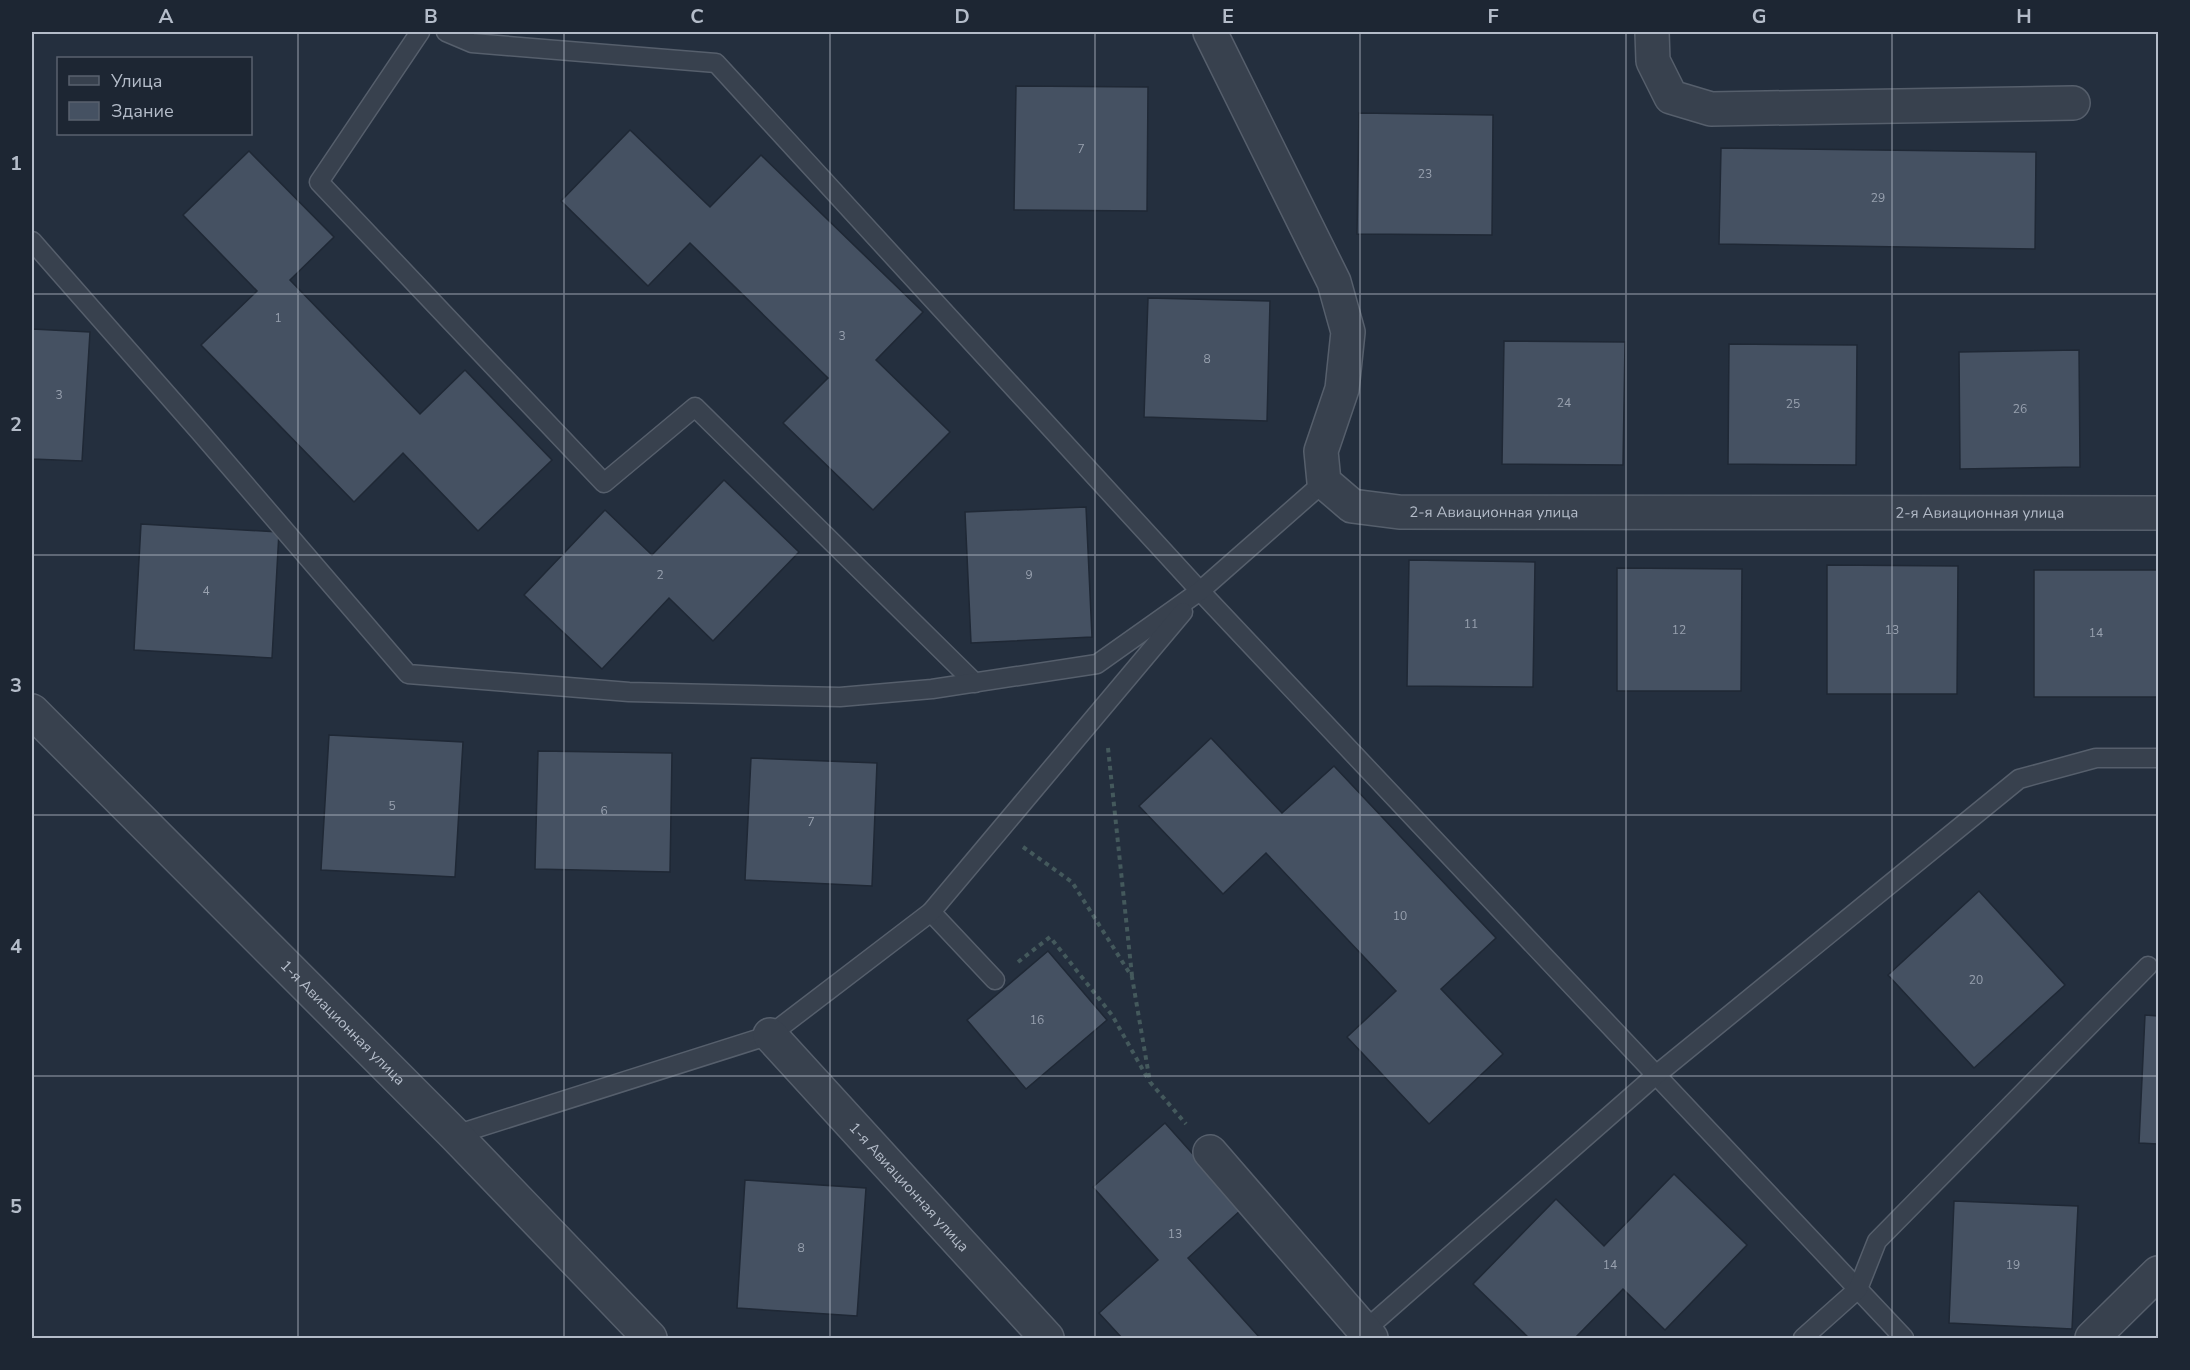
<svg xmlns="http://www.w3.org/2000/svg" width="2190" height="1370" viewBox="0 0 2190 1370" font-family="'Nunito Sans',sans-serif">
  <rect width="100%" height="100%" fill="#242f3e"/>
  <!-- building -->
  <g fill="#455162" stroke="#1f2835" stroke-width="1.5">
    <path d="M1016 86 1148 87 1147 211 1014 210Z"/>
    <path d="M1359 113 1493 115 1492 235 1357 234Z"/>
    <path d="M630 130 710 207 761 155 923 312 876 360 950 432 873 510 783 423 828 378 690 243 648 286 561 201Z"/>
    <path d="M1721 148 2036 152 2035 249 1719 244Z"/>
    <path d="M249 151 334 237 290 280 420 414 465 370 552 460 478 531 403 453 354 502 201 345 257 291 183 215Z"/>
    <path d="M1148 298 1270 301 1267 421 1144 417Z"/>
    <path d="M32 329 90 332 82 461 32 459Z"/>
    <path d="M1504 341 1625 342 1623 465 1502 464Z"/>
    <path d="M1729 344 1857 345 1856 465 1728 464Z"/>
    <path d="M2079 350 2080 467 1960 469 1959 352Z"/>
    <path d="M724 480 799 552 713 641 669 598 602 669 524 595 605 510 652 555Z"/>
    <path d="M1086 507 1092 637 971 643 965 512Z"/>
    <path d="M141 524 279 532 272 658 134 650Z"/>
    <path d="M1409 560 1535 562 1533 687 1407 686Z"/>
    <path d="M1827 565 1958 566 1957 694H1827Z"/>
    <path d="M1617 568 1742 569 1741 691H1617Z"/>
    <rect x="2034" y="570" width="124" height="127"/>
    <path d="M329 735 463 742 455 877 321 870Z"/>
    <path d="M1211 738 1282 813 1334 766 1496 938 1441 989 1503 1054 1429 1124 1347 1037 1396 991 1266 853 1223 894 1139 806Z"/>
    <path d="M538 751 672 753 670 872 535 869Z"/>
    <path d="M751 758 877 763 872 886 745 880Z"/>
    <path d="M1979 891 2065 985 1974 1068 1888 975Z"/>
    <path d="M1048 951 1107 1020 1026 1089 967 1020Z"/>
    <path d="M2145 1015 2158 1016V1144L2139 1143Z"/>
    <path d="M1165 1123 1242 1209 1188 1258 1260 1338H1122L1099 1313 1158 1260 1093 1187Z"/>
    <path d="M1674 1174 1747 1245 1665 1330 1623 1289 1575 1338H1529L1473 1284 1556 1199 1604 1246Z"/>
    <path d="M745 1180 866 1188 857 1316 737 1308Z"/>
    <path d="M1954 1201 2078 1206 2072 1329 1949 1323Z"/>
  </g>
  <g fill="none" stroke-linecap="round" stroke-linejoin="round">
    <defs>
      <g id="lane">
        <path d="M420 32 319 182 604 483 695 407 975 683"/>
        <path d="M446 32 472 43 716 63 1200 591 1904 1338"/>
        <path d="M32 241 200 432 408 674 629 692 840 697 932 689 1097 664 1200 591 1324 482"/>
        <path d="M931 912 995 980"/>
        <path d="M455 1135 770 1035 931 912 1183 612"/>
        <path d="M1364 1331 1656 1075 2019 779 2096 758H2158"/>
        <path d="M1803 1338 1858 1289 1877 1241 2148 966"/>
      </g>
      <g id="street">
        <path id="s1" d="M1210 32 1334 282 1348 332 1342 389 1321 451 1324 482 1352 506 1399 512 2158 513"/>
        <path d="M1652 32 1653 61 1671 97 1711 109 2073 103"/>
        <path id="s2" d="M32 711 455 1135 650 1338"/>
        <path id="s3" d="M770 1035 1047 1338"/>
        <path d="M1210 1152 1371 1338"/>
        <path d="M2092 1338 2158 1273"/>
      </g>
    </defs>
    <!-- lane casing -->
    <use href="#lane" stroke="#565f6c" stroke-width="21"/>
    <!-- street casing -->
    <use href="#street" stroke="#565f6c" stroke-width="36"/>
    <!-- path -->
    <g stroke="#44595c" stroke-width="4" stroke-dasharray="4.5 4.5" stroke-linecap="butt">
      <path d="M1108 748 1132 976"/>
      <path d="M1023 847 1072 882 1132 977 1150 1082 1186 1124"/>
      <path d="M1018 962 1050 937 1112 1015 1148 1079"/>
    </g>
    <!-- lane -->
    <use href="#lane" stroke="#38414e" stroke-width="18"/>
    <!-- street -->
    <use href="#street" stroke="#38414e" stroke-width="33"/>
  </g>
  <!-- grid -->
  <path fill="none" stroke="#b4bcc9" stroke-width="1.5" stroke-opacity="0.55" d="M298 32V1338M564 32V1338M830 32V1338M1095 32V1338M1360 32V1338M1626 32V1338M1892 32V1338M32 294H2158M32 555H2158M32 815H2158M32 1076H2158"/>
  <g text-anchor="middle" dominant-baseline="central" stroke-width="6" stroke-linejoin="round" paint-order="stroke">
    <!-- number labels -->
    <g font-size="12" fill="#98a1af">
      <text x="1081" y="149">7</text>
      <text x="1425" y="174">23</text>
      <text x="1878" y="198">29</text>
      <text x="278" y="318">1</text>
      <text x="842" y="336">3</text>
      <text x="1207" y="359">8</text>
      <text x="59" y="395">3</text>
      <text x="1564" y="403">24</text>
      <text x="1793" y="404">25</text>
      <text x="2020" y="409">26</text>
      <text x="660" y="575">2</text>
      <text x="1029" y="575">9</text>
      <text x="206" y="591">4</text>
      <text x="1471" y="624">11</text>
      <text x="1679" y="630">12</text>
      <text x="1892" y="630">13</text>
      <text x="2096" y="633">14</text>
      <text x="392" y="806">5</text>
      <text x="604" y="811">6</text>
      <text x="811" y="822">7</text>
      <text x="1400" y="916">10</text>
      <text x="1976" y="980">20</text>
      <text x="1037" y="1020">16</text>
      <text x="1175" y="1234">13</text>
      <text x="801" y="1248">8</text>
      <text x="1610" y="1265">14</text>
      <text x="2013" y="1265">19</text>
    </g>
    <!-- street labels -->
    <g font-size="15" fill="#b4bcc9" stroke="#1d2633">
      <text stroke="none"><textPath href="#s1" startOffset="664">2-я Авиационная улица</textPath></text>
      <text stroke="none"><textPath href="#s1" startOffset="1150">2-я Авиационная улица</textPath></text>
      <text stroke="none"><textPath href="#s2" startOffset="440">1-я Авиационная улица</textPath></text>
      <text stroke="none"><textPath href="#s3" startOffset="206">1-я Авиационная улица</textPath></text>
    </g>
  </g>
  <!-- border -->
  <rect width="2190" height="1370" fill="none" stroke="#1d2633" stroke-width="66"/>
  <!-- legend -->
  <rect x="57" y="57" width="195" height="78" fill="#1d2633" stroke="#59626f" stroke-width="1.5"/>
  <rect x="69" y="76" width="30" height="9" fill="#38414e" stroke="#59626f" stroke-width="1.5"/>
  <text x="111" y="87" font-size="18" fill="#b4bcc9">Улица</text>
  <rect x="69" y="102" width="30" height="18" fill="#455162" stroke="#59626f" stroke-width="1.5"/>
  <text x="111" y="117" font-size="18" fill="#b4bcc9">Здание</text>
  <rect x="33" y="33" width="2124" height="1304" fill="none" stroke="#b4bcc9" stroke-width="2"/>
  <g font-size="20" text-anchor="middle" font-weight="bold" fill="#b4bcc9">
    <text x="166" y="23">A</text>
    <text x="431" y="23">B</text>
    <text x="697" y="23">C</text>
    <text x="962" y="23">D</text>
    <text x="1228" y="23">E</text>
    <text x="1493" y="23">F</text>
    <text x="1759" y="23">G</text>
    <text x="2024" y="23">H</text>
    <text x="16" y="170">1</text>
    <text x="16" y="431">2</text>
    <text x="16" y="692">3</text>
    <text x="16" y="953">4</text>
    <text x="16" y="1213">5</text>
  </g>
</svg>
